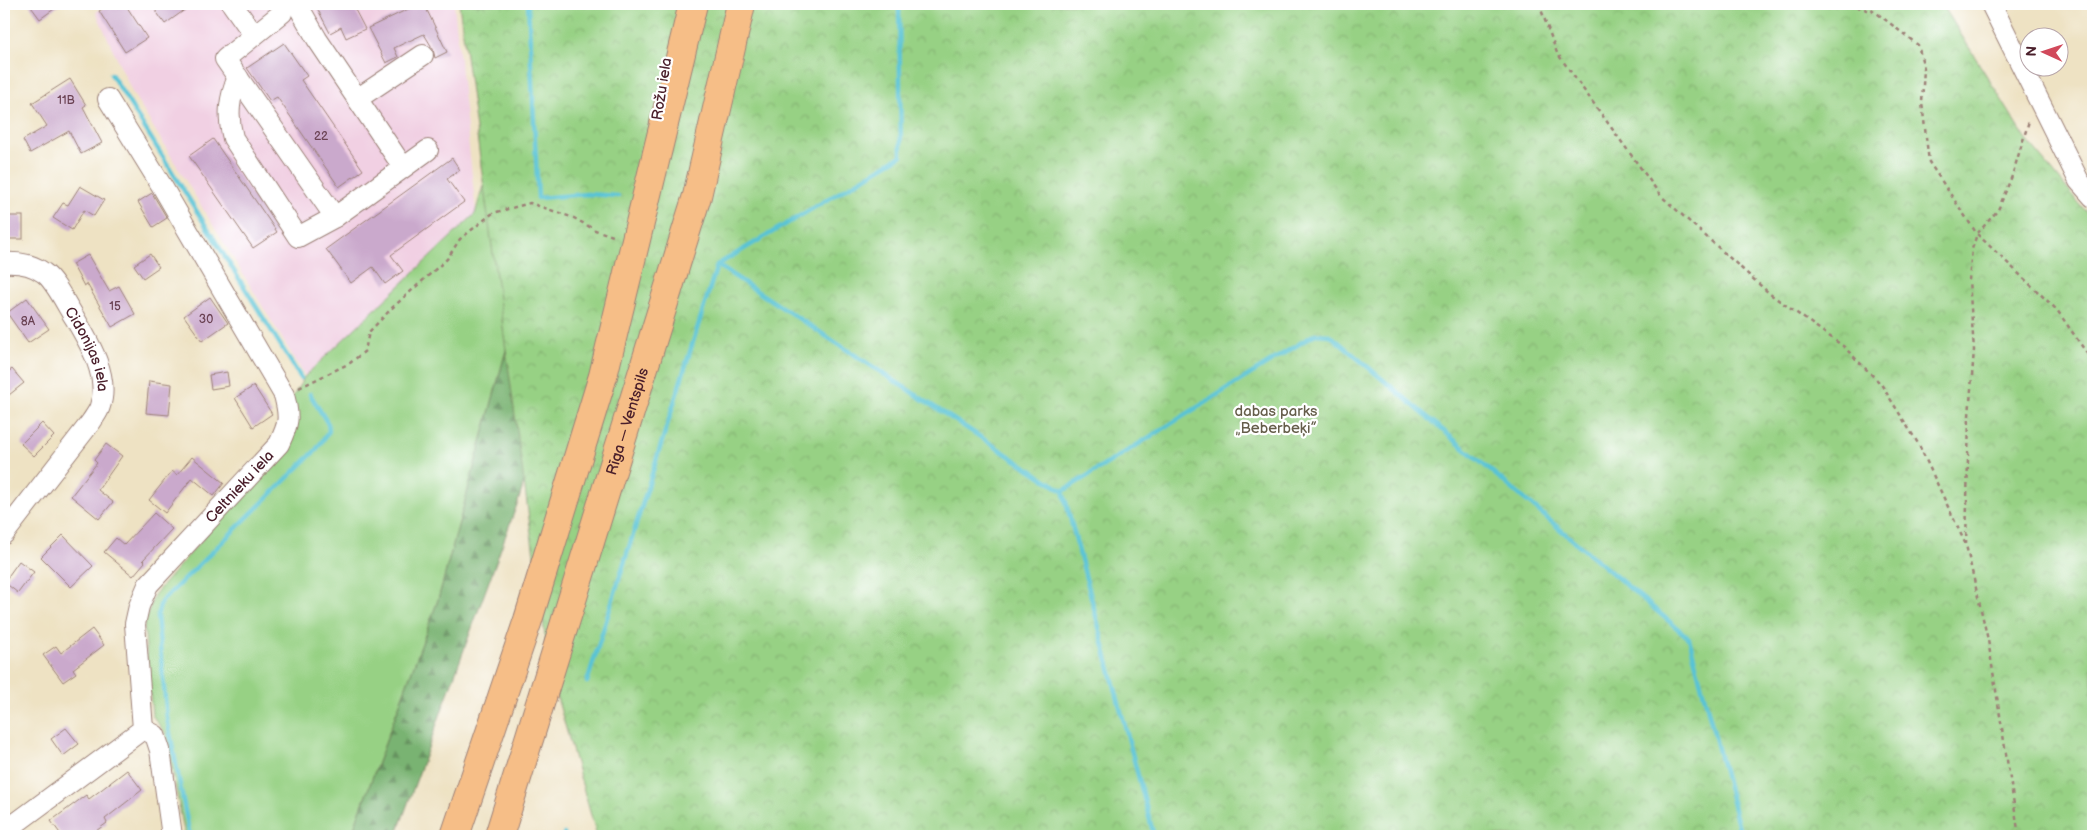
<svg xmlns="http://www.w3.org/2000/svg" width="2097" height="840" viewBox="0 0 2097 840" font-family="'Balsamiq Sans',sans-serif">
  <defs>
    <pattern id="forest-firs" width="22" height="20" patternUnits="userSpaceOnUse" patternTransform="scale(1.25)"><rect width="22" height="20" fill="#79b372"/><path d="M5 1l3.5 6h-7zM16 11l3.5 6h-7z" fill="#65915e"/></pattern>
    <pattern id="park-crowns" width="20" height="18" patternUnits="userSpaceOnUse" patternTransform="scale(1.25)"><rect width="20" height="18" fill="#97d184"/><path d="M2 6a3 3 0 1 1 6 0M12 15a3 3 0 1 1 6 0" fill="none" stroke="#84b372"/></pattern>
  </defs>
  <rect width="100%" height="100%" fill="#fff"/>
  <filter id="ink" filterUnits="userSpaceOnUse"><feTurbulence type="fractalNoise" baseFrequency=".02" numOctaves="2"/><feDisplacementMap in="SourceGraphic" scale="10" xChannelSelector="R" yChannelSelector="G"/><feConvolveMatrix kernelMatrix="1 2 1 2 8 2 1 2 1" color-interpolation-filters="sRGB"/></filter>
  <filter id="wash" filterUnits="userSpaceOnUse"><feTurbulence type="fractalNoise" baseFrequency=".0096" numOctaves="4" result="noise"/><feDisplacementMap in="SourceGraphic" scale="20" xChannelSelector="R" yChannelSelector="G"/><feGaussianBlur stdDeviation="1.12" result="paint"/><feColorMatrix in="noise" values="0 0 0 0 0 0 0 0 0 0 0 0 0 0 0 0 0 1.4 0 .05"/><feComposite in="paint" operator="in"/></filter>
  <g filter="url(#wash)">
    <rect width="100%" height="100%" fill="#eee2c3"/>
    <!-- built -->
    <path fill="#f1d0e3" d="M110 4H454L476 214 305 376 133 94 96 12Z"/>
    <!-- grass -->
    <path fill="#97d184" stroke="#707858" d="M488 168 522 292 438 600 351 836H185L165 733 152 715 144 625 154 595 292 436 291 400 305 376 475 214Z"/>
    <!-- forest -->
    <path fill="url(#forest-firs)" stroke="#62694e" d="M522 292 552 391 519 499 396 836H351L438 600Z"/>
    <!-- park -->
    <path fill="url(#park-crowns)" stroke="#707858" d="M459 4H1942L2026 139 2093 220V836H597L550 673Z"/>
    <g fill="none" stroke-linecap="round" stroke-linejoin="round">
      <!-- stream -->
      <g stroke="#59c3d5" stroke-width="4.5">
        <path d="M528 4 538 198 587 194 618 196"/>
        <path d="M111 74 301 378"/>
        <path d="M717 265 1063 491 1154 836"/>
        <path d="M1063 491 1315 334 1330 335 1689 638 1741 836"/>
        <path d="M587 682 717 265 901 156 899 4"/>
        <path d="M564 834 565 836"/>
        <path d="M190 836 167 718 157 616 161 602 316 450 329 431 328 424 310 394"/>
      </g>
    </g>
    <g id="blocks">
      <!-- building -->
      <g fill="#caa9cc">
        <path d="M29 4H61L40 19Z"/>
        <path d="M110 4H125L147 38 125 52 99 11Z"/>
        <path d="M151 4H193L165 24Z"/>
        <path d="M315 4H352L365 29 346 38 341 27 330 33Z"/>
        <path d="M419 4H424L447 52 435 58 433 49 424 34 394 48 398 57 386 63 368 28Z"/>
        <path d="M284 43 307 76 301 80 363 170 339 187 277 97 270 101 247 68Z"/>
        <path d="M70 79 86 105 83 107 102 143 81 154 69 131 30 153 23 140 47 126 32 103Z"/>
        <path d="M213 139 277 232 253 248 189 156Z"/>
        <path d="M452 158 460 170 447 179 464 202 391 255 403 271 385 284 373 267 351 283 326 249Z"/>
        <path d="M80 186 104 200 94 216 84 210 72 230 53 218 63 203 68 205Z"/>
        <path d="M152 193 167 218 153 227 138 202Z"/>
        <rect x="4" y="216" width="19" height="23"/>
        <path d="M150 254 159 267 143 278 134 265Z"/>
        <path d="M88 255 109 291 119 286 135 314 112 327 87 284 84 286 72 264Z"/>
        <path d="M210 297 228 323 202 341 184 316Z"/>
        <path d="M27 298 49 329 28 343 7 313Z"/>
        <path d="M12 369 24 383 4 399V375Z"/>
        <path d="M227 372 229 386 211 389 209 375Z"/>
        <path d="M149 381 172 384 169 415 146 413Z"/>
        <path d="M254 386 272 414 253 427 235 398Z"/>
        <path d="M42 423 54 436 34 456 21 444Z"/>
        <path d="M106 444 122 456 98 490 113 502 99 519 71 496 97 463 94 460Z"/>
        <path d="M192 457 224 483 214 496 192 478 165 513 149 500 172 471 177 475Z"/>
        <path d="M154 513 172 529 143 560 145 562 133 576 104 552 116 538 124 545Z"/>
        <path d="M63 535 93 566 71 587 41 557Z"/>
        <path d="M19 561 34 572 18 593 4 582Z"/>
        <path d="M92 629 104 645 73 669 76 673 63 682 43 655 56 646 61 653Z"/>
        <path d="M66 728 79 744 63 756 51 739Z"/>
        <path d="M127 770 142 790 105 819 107 823 89 836H62L51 821 86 795 89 799Z"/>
      </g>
    </g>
  </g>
  <g filter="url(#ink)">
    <use href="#blocks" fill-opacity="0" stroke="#9c8077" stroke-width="1"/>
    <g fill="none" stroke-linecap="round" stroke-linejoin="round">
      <defs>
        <g id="minor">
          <path d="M232 4 254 35"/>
          <path d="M282 4V13L225 59 335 217 428 150"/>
          <path d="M297 4 317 39 403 167"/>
          <path d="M1991 4 2079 181 2093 197"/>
          <path d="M238 77C229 98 227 116 233 138L298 237 335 217"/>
          <path d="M357 99 423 55"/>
          <path id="s1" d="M4 263C18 262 32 264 44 273 53 279 64 300 70 310 85 336 111 374 100 406 99 411 94 417 91 422L4 534"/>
          <path d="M143 729 155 735 160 750 172 836"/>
          <path id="s2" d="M4 832 143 729 135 624 139 606 148 585 279 444C289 423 290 418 284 395L163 188 108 99"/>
        </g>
        <g id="highway">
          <path d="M455 836 528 620 603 376 693 4"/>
          <path id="s3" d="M499 836 697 196 741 4"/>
        </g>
      </defs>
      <!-- minor casing -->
      <use href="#minor" stroke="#9c8077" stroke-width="22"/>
      <!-- highway casing -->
      <use href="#highway" stroke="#9c8077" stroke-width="30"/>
      <!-- path -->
      <g stroke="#9c8077" stroke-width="2.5" stroke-dasharray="4 4" stroke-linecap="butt">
        <path d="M1539 4 1557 53 1661 196 1770 294 1843 346 1881 384 1919 445 1966 545 1988 640 2019 836"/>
        <path d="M1849 4 1873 12"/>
        <path d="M1865 4 1918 45 1924 68 1922 103 1929 162 1977 234 2057 310 2093 362"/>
        <path d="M299 388 350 363 365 351 369 332 392 308 447 259 460 239 493 213 530 203 574 218 595 230 616 237"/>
        <path d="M1966 544 1969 416 1974 350 1969 280 1972 249 1977 234 1998 210 2012 176 2029 121"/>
      </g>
      <!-- minor -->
      <use href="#minor" stroke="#fff" stroke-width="20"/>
      <!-- highway -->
      <use href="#highway" stroke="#f6be87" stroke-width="28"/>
    </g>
  </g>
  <g text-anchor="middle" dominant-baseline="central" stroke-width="4.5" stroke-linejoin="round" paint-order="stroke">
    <!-- number labels -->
    <g font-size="12" fill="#6a4253">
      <text x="66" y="100">11B</text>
      <text x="321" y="136">22</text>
      <text x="115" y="306">15</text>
      <text x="206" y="319">30</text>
      <text x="28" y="321">8A</text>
    </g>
    <!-- street labels -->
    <g font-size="15" fill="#4a1f2b" stroke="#fff">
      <text transform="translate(662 89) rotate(-81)">Rožu iela</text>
      <text stroke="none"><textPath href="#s1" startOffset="131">Cidonijas iela</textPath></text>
      <text stroke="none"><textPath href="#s3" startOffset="434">Rīga — Ventspils</textPath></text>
      <text stroke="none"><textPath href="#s2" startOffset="454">Celtnieku iela</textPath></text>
    </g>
    <!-- park labels -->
    <g font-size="15" fill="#655d4a" stroke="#fff">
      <text x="1276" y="411">dabas parks<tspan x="1276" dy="17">„Beberbeķi”</tspan></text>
    </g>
  </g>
  <!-- margin -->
  <rect width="2097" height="840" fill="none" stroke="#fff" stroke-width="20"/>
  <!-- north arrow -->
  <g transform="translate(2044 52) rotate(273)"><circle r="24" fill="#ffffff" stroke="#b7a5aa"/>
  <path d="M0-4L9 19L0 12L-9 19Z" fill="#d1495b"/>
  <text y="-8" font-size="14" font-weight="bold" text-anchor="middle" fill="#4a1f2b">N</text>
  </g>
</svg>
